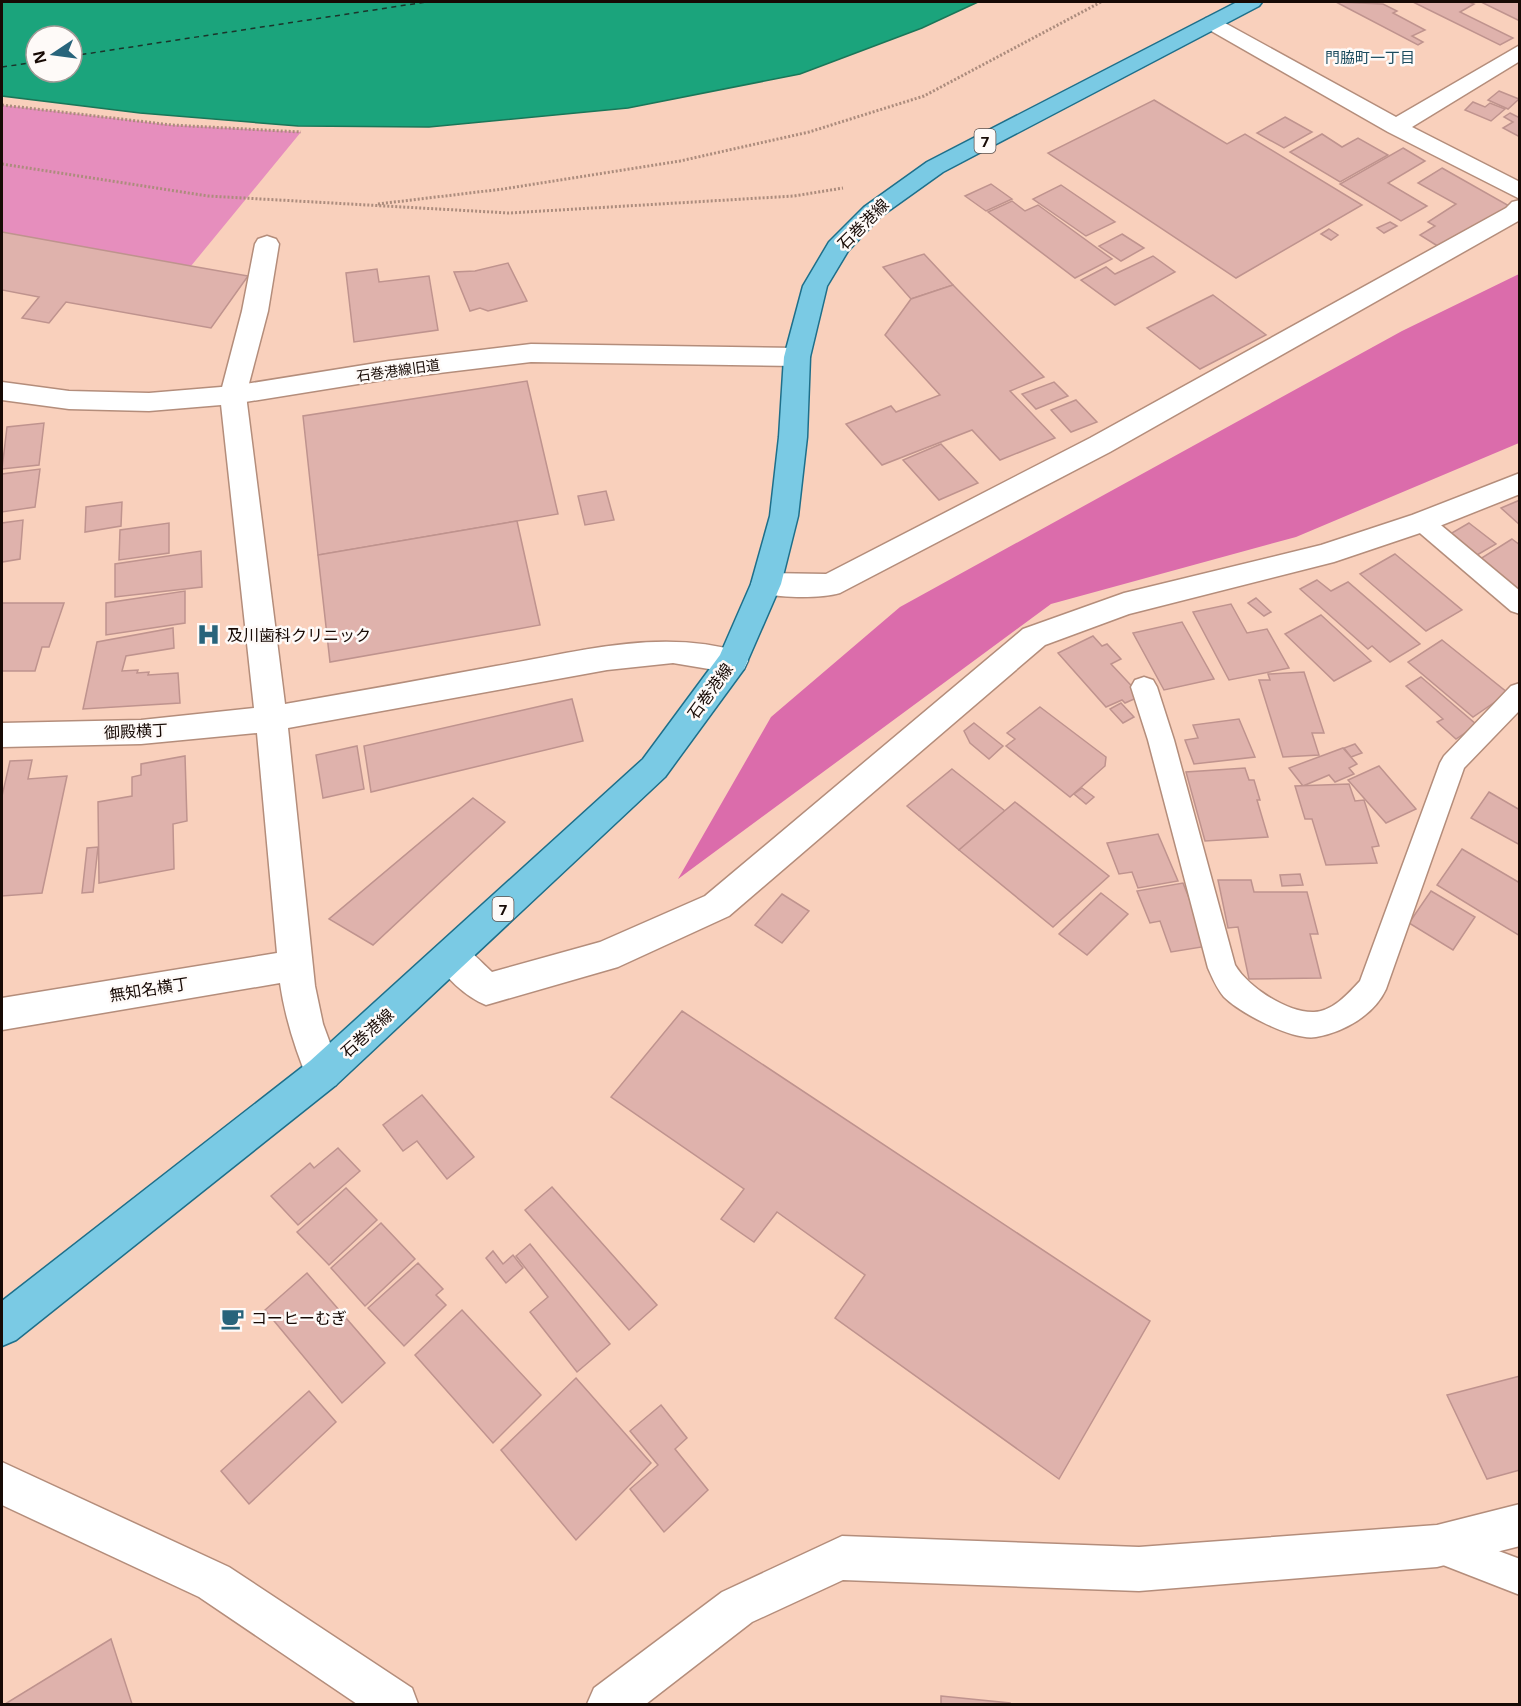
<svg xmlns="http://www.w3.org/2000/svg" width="1521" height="1706" viewBox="0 0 1521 1706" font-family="'Open Sans','Noto Sans JP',sans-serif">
  <rect width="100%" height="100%" fill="#f9d0bc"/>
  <!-- green -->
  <path fill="#e68ebd" d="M2 105 172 125 301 132 191 266 2 233Z"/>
  <!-- forest -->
  <path fill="#db6cab" d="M1519 274V443L1296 537 1051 604 678 879 771 717 900 607 1402 331Z"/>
  <!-- water -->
  <path fill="#1ba47c" stroke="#1a7658" stroke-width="1.5" fill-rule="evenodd" d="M2 2H978L922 28 800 74 628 108 429 127 298 126 140 113 2 96ZM36 36H72V72H36Z"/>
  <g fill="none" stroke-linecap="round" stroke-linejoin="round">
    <!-- ferry -->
    <g stroke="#1b352b" stroke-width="1.5" stroke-dasharray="5 4.5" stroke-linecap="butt">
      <path d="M72 56 426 2"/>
      <path d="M2 67 36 62"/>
    </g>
  </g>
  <!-- building -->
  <g fill="#dfb2ac" stroke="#bf938e" stroke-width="1.5">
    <path d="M1336 2 1383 4 1397 11 1393 13 1425 30 1412 36 1423 42 1418 45Z"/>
    <path d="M1413 2H1469L1474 4 1460 12 1513 38 1500 45Z"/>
    <path d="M1485 2H1520V21L1483 3Z"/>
    <path d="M1499 91 1519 99 1508 109 1488 100Z"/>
    <path d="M1154 100 1227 144 1245 134 1362 205 1236 278 1048 153Z"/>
    <path d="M1473 102 1485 107 1490 103 1505 109 1491 121 1465 110Z"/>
    <path d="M1510 113 1520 118V137L1503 128 1513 122 1504 117Z"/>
    <path d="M1285 117 1312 132 1284 148 1257 133Z"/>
    <path d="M1322 134 1342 147 1358 138 1388 155 1340 182 1290 152Z"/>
    <path d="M1403 148 1425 161 1388 183 1427 206 1401 221 1340 184Z"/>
    <path d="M1442 168 1511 207 1444 250 1420 235 1435 226 1428 222 1456 204 1418 183Z"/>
    <path d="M991 184 1012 199 986 211 965 196Z"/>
    <path d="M1061 185 1115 222 1086 236 1033 199Z"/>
    <path d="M1012 201 1025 211 1038 205 1112 259 1075 278 988 212Z"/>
    <path d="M1390 222 1397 226 1384 233 1377 228Z"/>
    <path d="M1329 229 1338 235 1331 240 1321 234Z"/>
    <path d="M2 232 191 266 248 276 211 328 66 302 49 323 22 318 39 297 2 290Z"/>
    <path d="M1122 234 1144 248 1121 261 1099 246Z"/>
    <path d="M924 254 953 285 911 299 883 267Z"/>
    <path d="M1153 256 1175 272 1115 305 1081 280 1106 267 1115 274Z"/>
    <path d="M508 263 527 301 488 311 480 308 470 311 454 272 475 271Z"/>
    <path d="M377 269 379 282 429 276 438 330 354 342 346 273Z"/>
    <path d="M953 285 1044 377 1010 391 1055 438 1000 460 972 430 882 465 846 424 891 406 896 412 940 395 885 335 911 299Z"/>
    <path d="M1213 295 1266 335 1200 369 1147 328Z"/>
    <path d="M527 381 558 514 318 555 303 416Z"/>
    <path d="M1054 382 1068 396 1036 409 1022 394Z"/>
    <path d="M1076 400 1097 422 1071 432 1051 410Z"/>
    <path d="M44 423 39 465 2 469 7 427Z"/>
    <path d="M941 444 978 483 939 500 903 460Z"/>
    <path d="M40 469 35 507 2 512V474Z"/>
    <path d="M606 491 614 520 585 525 578 496Z"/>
    <path d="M1520 500V525L1501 508Z"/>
    <path d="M122 502 121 526 85 532 86 507Z"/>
    <path d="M23 520 20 559 2 562V523Z"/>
    <path d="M517 521 540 625 330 662 318 555Z"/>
    <path d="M169 523V553L119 560 120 530Z"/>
    <path d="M1469 523 1496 544 1477 555 1450 534Z"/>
    <path d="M1512 539 1520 545V590L1480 559Z"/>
    <path d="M201 551 202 587 115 597V564Z"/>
    <path d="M1395 554 1462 610 1426 631 1360 574Z"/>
    <path d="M1317 580 1331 591 1348 582 1420 644 1390 662 1372 646 1368 649 1300 589Z"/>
    <path d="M185 591V623L106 635V603Z"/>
    <path d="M1256 598 1271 612 1264 616 1248 603Z"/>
    <path d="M2 603H64L49 647H42L35 671H2Z"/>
    <path d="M1231 604 1247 633 1267 629 1289 668 1229 680 1193 612Z"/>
    <path d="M1321 615 1371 661 1334 681 1285 634Z"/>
    <path d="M1182 622 1214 679 1164 690 1133 633Z"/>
    <path d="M173 628 174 648 126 656 122 671 138 670 137 673 149 672 148 675 178 673 180 703 83 709 97 642Z"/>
    <path d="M1093 636 1102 646 1107 644 1121 659 1111 664 1141 696 1125 703 1122 700 1106 707 1058 653Z"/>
    <path d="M1442 640 1508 693 1473 717 1408 662Z"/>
    <path d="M1304 672 1324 733H1312L1319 755 1283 757 1259 680H1270L1268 674Z"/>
    <path d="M1421 677 1477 725 1456 739 1437 722 1443 719 1406 686Z"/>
    <path d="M572 699 583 741 371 792 364 746Z"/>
    <path d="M1121 703 1134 717 1123 723 1110 709Z"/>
    <path d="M1040 707 1106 757 1105 766 1070 797 1006 746 1015 739 1007 733Z"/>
    <path d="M1239 719 1255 757 1194 764 1185 740 1198 738 1193 725Z"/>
    <path d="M974 723 1003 746 989 759 970 743 964 731Z"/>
    <path d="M1355 744 1362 753 1351 757 1344 748Z"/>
    <path d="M357 746 364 789 323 798 316 755Z"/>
    <path d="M1343 748 1357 764 1349 768 1354 774 1335 782 1329 775 1303 786 1289 768Z"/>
    <path d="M185 756 187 821 173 824 174 869 99 883 98 802 132 796V777L141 775V764Z"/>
    <path d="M32 760 28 779 67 776 42 893 2 896V796L10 761Z"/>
    <path d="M1379 766 1416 809 1386 823 1348 780Z"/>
    <path d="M1245 768 1249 780H1254L1260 800H1257L1268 837 1205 841 1186 772Z"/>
    <path d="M952 769 1005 811 959 850 907 806Z"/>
    <path d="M1349 784 1355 801 1364 800 1379 846 1372 847 1377 863 1326 865 1312 819H1305L1295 786Z"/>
    <path d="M1082 788 1094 797 1086 804 1074 794Z"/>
    <path d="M1489 792 1520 810V845L1471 818Z"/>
    <path d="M473 798 505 822 373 945 329 919Z"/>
    <path d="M1015 802 1109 876 1053 927 959 850Z"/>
    <path d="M1158 834 1178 881 1138 888 1132 872 1119 874 1107 843Z"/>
    <path d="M98 847 93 892 82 893 87 848Z"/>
    <path d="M1462 849 1520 883V936L1437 885Z"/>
    <path d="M1300 874 1303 885 1282 886 1280 875Z"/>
    <path d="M1218 880H1251L1254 892H1307L1318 934H1310L1321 978 1249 979 1238 927 1228 928Z"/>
    <path d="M1183 883 1208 946 1171 952 1160 921 1150 923 1137 891Z"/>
    <path d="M1431 891 1475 917 1453 950 1409 923Z"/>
    <path d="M1101 893 1128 914 1087 955 1059 934Z"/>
    <path d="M782 894 809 911 782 943 755 925Z"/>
    <path d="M682 1011 1150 1321 1059 1479 835 1318 865 1275 777 1212 754 1242 721 1219 744 1189 611 1097Z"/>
    <path d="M422 1095 474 1157 447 1179 417 1141 403 1151 383 1125Z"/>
    <path d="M338 1148 360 1171 298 1225 271 1196 310 1163 314 1168Z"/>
    <path d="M552 1187 657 1305 629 1330 525 1210Z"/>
    <path d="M346 1188 377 1220 329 1265 297 1232Z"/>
    <path d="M381 1223 415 1259 365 1306 331 1268Z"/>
    <path d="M530 1244 610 1344 577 1372 530 1312 548 1297 516 1256Z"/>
    <path d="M493 1251 503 1264 513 1255 523 1268 506 1283 486 1258Z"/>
    <path d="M418 1263 443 1289 436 1295 446 1305 404 1346 368 1308Z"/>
    <path d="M307 1273 385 1363 342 1403 265 1310Z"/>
    <path d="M462 1310 541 1395 493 1443 415 1355Z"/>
    <path d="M1520 1376V1470L1487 1479 1447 1395Z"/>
    <path d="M576 1378 651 1463 576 1540 501 1450Z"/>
    <path d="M309 1391 336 1422 249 1504 221 1471Z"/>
    <path d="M661 1405 687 1438 675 1449 708 1490 664 1532 630 1489 658 1465 630 1431Z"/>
    <path d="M111 1639 132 1704H5Z"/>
    <path d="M941 1696 1010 1703V1704H941Z"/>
  </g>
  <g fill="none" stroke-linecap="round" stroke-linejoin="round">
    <defs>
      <g id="service">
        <path d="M1422 514 1430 516 1520 591V614L1511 611 1414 528 1410 522 1414 516Z"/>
        <path d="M1144 677 1153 680 1157 687 1174 740 1235 965C1248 987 1287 1013 1314 1012 1333 1011 1348 994 1360 981L1440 763 1444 756 1511 686 1520 683V710L1464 768 1386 989C1374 1015 1344 1032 1316 1037 1293 1041 1240 1013 1224 997 1217 989 1212 977 1208 968L1148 740 1131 687 1135 680Z"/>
        <path d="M1437 1528 1520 1559V1595L1425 1558 1419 1546 1425 1534Z"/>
      </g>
      <g id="minor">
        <path d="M1214 17 1396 117 1520 45V61L1412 127 1520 182V199L1388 132 1206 28 1203 23 1206 18Z"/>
        <path d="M1520 200V220L1110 452 840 593C820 599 776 598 756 592L751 584 756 576 766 573 826 574 1090 438 1506 208 1512 202Z"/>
        <path d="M267 236 276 239 279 244 268 311 246 395 285 704C355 692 426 679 496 666 577 652 663 627 744 653L748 661 744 669 733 673 673 663 607 670 288 728 315 986 323 1024 341 1073 336 1085 323 1090 310 1085C296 1052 285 1018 280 983L2 1030V998L277 953 257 733 141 744 2 747V723L141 720 254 708 220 395 242 311 255 244 258 239Z"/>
        <path d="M1520 473V494L1432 529 1334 562 1129 614 1045 645 729 916 618 967 486 1005C466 997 443 976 434 957L439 946C463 938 475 957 492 972L600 942 705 896 1023 629 1124 593 1321 545 1412 515Z"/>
      </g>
      <g id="tertiary">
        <path d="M531 344 797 348 806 351 810 357 806 363 797 366 531 362 389 379 233 404 149 411 69 409 2 400V382L69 391 149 393 233 386 389 361Z"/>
        <path d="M2 1462 229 1567 412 1688 418 1704H357L199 1597 2 1505Z"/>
        <path d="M1520 1504V1546L1437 1567 1139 1591 843 1580 752 1622 646 1704H587L594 1688 722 1592 842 1536 1139 1547 1437 1525Z"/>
      </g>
      <path id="primary" d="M1237 2H1262L1259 6 943 172 880 217 848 251 827 286 810 357 807 437 798 516 781 584 744 669 665 777 336 1085 16 1340 2 1346V1301L310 1061 643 759 720 655 751 584 770 516 779 437 784 357 803 286 829 242 864 207 927 162Z"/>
    </defs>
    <!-- service casing -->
    <use href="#service" stroke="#b48d7b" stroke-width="3"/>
    <!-- minor casing -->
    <use href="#minor" stroke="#b48d7b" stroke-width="3"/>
    <!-- tertiary casing -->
    <use href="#tertiary" stroke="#b48d7b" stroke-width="3"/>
    <!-- primary casing -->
    <use href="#primary" stroke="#1e6f8a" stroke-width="3"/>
    <!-- path -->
    <g stroke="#ac8c7d" stroke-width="3" stroke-dasharray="2 2" stroke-linecap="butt">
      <path d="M2 105 172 125 301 132"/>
      <path d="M2 164 208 196 509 213 794 196 843 188"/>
      <path d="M378 204 503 189 680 161 809 132 924 96 1101 2"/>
    </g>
    <!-- service -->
    <use href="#service" fill="#fff" fill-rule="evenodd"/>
    <!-- minor -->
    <use href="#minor" fill="#fff" fill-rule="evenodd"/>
    <!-- tertiary -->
    <use href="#tertiary" fill="#fff" fill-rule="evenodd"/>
    <!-- primary -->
    <use href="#primary" fill="#7acae4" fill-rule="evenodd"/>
  </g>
  <!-- icons -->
  <defs>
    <symbol id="hospital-bare" viewBox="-9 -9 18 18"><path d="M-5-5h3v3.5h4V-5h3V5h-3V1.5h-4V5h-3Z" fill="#28647b" stroke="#fefaf8" stroke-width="2.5" paint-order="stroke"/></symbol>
    <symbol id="cafe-bare" viewBox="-9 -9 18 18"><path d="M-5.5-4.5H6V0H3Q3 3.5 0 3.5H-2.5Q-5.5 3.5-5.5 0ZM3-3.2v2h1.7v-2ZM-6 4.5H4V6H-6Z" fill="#28647b" stroke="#fefaf8" stroke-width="2.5" paint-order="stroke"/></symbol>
  </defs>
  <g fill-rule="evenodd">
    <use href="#hospital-bare" x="192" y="618" width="33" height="33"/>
    <use href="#cafe-bare" x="216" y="1302" width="33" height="33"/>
  </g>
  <g text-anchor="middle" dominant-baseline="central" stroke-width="5" stroke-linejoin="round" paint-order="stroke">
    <!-- far-street labels -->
    <g font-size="14" fill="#170a05" stroke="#fefaf8">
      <text transform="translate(398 370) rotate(-8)">石巻港線旧道</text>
    </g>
    <!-- far-neighbourhood labels -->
    <g font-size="15" fill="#1b4b5e" stroke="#fefaf8">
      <text x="1370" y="57">門脇町一丁目</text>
    </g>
    <!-- shield labels -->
    <g fill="#fefaf8" stroke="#5c524e" stroke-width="1.5">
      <rect x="974.5" y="129" width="21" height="24" rx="4.5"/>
      <rect x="492.5" y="897" width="21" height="24" rx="4.5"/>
    </g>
    <g font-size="15" font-weight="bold" fill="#170a05">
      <text x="985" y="141">7</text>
      <text x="503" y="909">7</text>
    </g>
    <!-- street labels -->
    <g font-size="16" fill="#170a05" stroke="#fefaf8">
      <text transform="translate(863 224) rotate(-45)">石巻港線</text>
      <text transform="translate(710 691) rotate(-54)">石巻港線</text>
      <text transform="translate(136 731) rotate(-3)">御殿横丁</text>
      <text transform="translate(149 989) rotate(-9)">無知名横丁</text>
      <text transform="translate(367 1033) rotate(-42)">石巻港線</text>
    </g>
    <!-- poi labels -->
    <g font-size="16" fill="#170a05" stroke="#fefaf8" text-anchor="start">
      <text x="227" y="635">及川歯科クリニック</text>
      <text x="251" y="1318">コーヒーむぎ</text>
    </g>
  </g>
  <!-- border -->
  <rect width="1521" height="1706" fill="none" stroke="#170a05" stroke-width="6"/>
  <!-- north arrow -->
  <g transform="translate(54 54) rotate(257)"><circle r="28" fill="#fefaf8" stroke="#a29a97" stroke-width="1.5"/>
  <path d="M0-4.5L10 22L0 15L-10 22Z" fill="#28647b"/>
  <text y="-9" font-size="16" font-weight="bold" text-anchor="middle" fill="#170a05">N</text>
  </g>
</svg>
